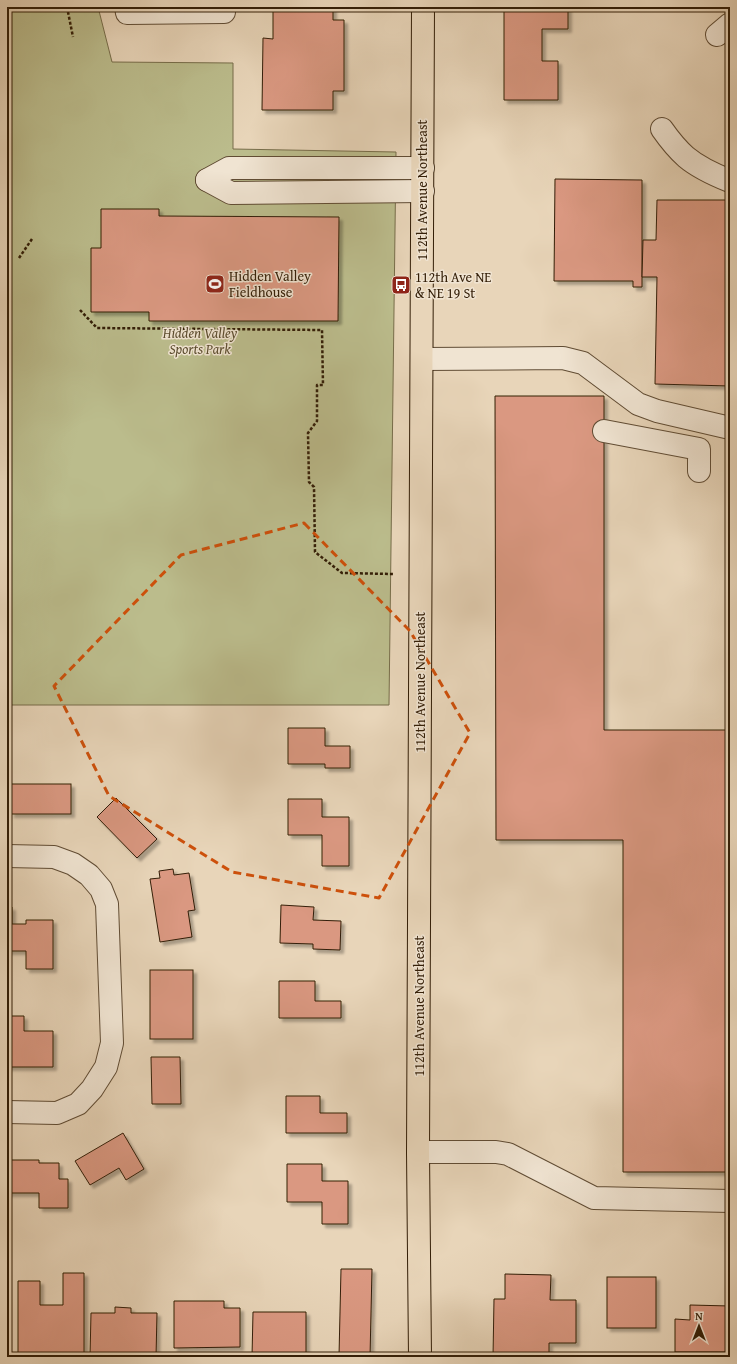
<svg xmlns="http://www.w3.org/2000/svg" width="737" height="1364" viewBox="0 0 737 1364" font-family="'Gentium Book Plus',serif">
  <defs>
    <filter id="shadow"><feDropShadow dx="3.5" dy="3.5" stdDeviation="1" flood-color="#0004"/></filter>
  </defs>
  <rect width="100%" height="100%" fill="#e8d5b9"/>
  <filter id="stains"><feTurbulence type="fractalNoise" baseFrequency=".005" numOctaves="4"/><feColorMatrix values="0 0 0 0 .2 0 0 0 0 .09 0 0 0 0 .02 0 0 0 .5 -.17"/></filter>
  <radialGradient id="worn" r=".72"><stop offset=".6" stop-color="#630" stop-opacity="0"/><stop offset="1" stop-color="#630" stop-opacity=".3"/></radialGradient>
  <!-- green -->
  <path fill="#bbbc8c" stroke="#776d4a" d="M7 7H98L112 62 233 63V149L396 152 389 705H7Z"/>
  <!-- building -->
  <g fill="#da9881" stroke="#331e07" filter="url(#shadow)">
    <path d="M273 7H333V20H344V91H333V110H262L263 38 273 39Z"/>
    <path d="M504 7H568V29H542V61H558V100H504Z"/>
    <path d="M555 179 642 180V287H633V281H554Z"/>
    <path d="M657 200H730V386L655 384 657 277H642L643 240H656Z"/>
    <path d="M101 209H159V216L339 217 338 321H149V312H91V248H101Z"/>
    <path d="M495 396H604V730H730V1172H623V840H496Z"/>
    <path d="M288 728H325V746H350V768H325V764H288Z"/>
    <rect x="11" y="784" width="60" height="30"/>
    <path d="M116 798 157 839 137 858 97 817Z"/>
    <path d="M288 799H322V817H349V866H322V835H288Z"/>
    <path d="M173 869 174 875 189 873 195 910 188 911 192 937 160 942 150 879 160 878 159 871Z"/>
    <path d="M281 905 314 907 313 920 341 921 340 950 313 949V944L280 943Z"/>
    <path d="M7 907H12V924H26V920H53V969H26V951H7Z"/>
    <rect x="150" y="970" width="43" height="69"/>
    <path d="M279 981H315V1001H341V1018H279Z"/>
    <path d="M7 1016H24V1031H53V1067H7Z"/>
    <path d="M151 1057H180L181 1104H152Z"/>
    <path d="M286 1096H320V1113H347V1133H286Z"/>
    <path d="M123 1133 144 1169 126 1180 119 1168 90 1185 75 1161Z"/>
    <path d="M7 1160H39V1163H59V1179H68V1208H39V1193H7Z"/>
    <path d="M287 1164H322V1181H348V1224H322V1202H287Z"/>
    <path d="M341 1269H372L370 1357 339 1356Z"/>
    <path d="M63 1273H84V1357H18V1281H40V1305H63Z"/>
    <path d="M505 1274 551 1275 550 1300H576V1343H549V1354L521 1353V1357H493L494 1299H505Z"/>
    <rect x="607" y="1277" width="49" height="51"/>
    <path d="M174 1301H224V1308H240V1347L174 1348Z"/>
    <path d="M690 1305 730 1306V1352H675V1319L690 1320Z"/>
    <path d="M115 1307 131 1308V1313H157L156 1357H90L91 1313H115Z"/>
    <path d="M253 1312H306V1357H252Z"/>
  </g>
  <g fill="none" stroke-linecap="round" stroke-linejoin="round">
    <defs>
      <g id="minor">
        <path d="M126 7 127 13 224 12 223 7"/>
        <path d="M717 35 730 24"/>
        <path d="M662 129C669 139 677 149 686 157 699 168 715 175 730 181"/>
        <path d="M207 180 231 193 423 191"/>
        <path d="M207 180 229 168H423"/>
        <path d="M422 359 563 358 583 363 638 404 657 411 730 428"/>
        <path d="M604 431 699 449V471"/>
        <path d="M7 856 54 857 73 864 89 875 101 889 107 904 112 1043 106 1067 92 1089 78 1104 57 1113 7 1112"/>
        <path d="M418 1152H496L508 1154 594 1198 730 1201"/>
      </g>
      <path id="major" d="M420 1357 418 1152 423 7"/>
    </defs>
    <!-- minor casing -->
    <use href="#minor" stroke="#604c34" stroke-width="24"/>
    <!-- major casing -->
    <use href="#major" stroke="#331e07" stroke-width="24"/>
    <!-- path -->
    <g stroke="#331e07" stroke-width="2.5" stroke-dasharray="3 2" stroke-linecap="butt">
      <path d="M67 7 73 37"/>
      <path d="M19 258 32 239"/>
      <path d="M80 310 97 328 322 330 323 385H317V421L308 433 309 482 314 487 315 552 342 573 394 574"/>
    </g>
    <!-- minor -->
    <use href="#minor" stroke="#f0e4d2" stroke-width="22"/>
    <!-- major -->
    <use href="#major" stroke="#e8d5b9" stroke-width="22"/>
  </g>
  <!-- marked area -->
  <path fill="none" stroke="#cd500b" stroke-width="3" stroke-dasharray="8 5" stroke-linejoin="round" d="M304 523 410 631 470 733 379 898 232 872 109 796 54 686 181 555Z"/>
  <!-- icons -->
  <defs>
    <symbol id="stadium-square" viewBox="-11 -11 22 22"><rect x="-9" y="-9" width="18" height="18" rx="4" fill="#8f2418" stroke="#f0e4d2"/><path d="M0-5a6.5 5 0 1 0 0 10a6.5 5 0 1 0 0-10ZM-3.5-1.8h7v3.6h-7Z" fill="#fff"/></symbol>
    <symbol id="bus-square" viewBox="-11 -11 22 22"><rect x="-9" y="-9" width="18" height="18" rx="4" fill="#8f2418" stroke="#f0e4d2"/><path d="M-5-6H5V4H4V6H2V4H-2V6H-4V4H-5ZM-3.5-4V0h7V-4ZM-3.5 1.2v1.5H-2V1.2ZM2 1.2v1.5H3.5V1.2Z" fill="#fff"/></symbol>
  </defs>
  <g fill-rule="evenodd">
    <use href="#stadium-square" x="204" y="273" width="22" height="22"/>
    <use href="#bus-square" x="390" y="274" width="22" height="22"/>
  </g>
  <g text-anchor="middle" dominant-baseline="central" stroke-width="3" stroke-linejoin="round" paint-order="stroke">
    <!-- street labels -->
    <g font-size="14" fill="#331e07" stroke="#f0e4d2">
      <text transform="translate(422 190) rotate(-90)">112th Avenue Northeast</text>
      <text transform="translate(420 682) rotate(-90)">112th Avenue Northeast</text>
      <text transform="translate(419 1006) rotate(-90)">112th Avenue Northeast</text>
    </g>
    <!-- poi labels -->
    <g font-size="14" fill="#331e07" stroke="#f0e4d2" text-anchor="start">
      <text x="229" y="276">Hidden Valley<tspan x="229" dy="16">Fieldhouse</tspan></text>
      <text x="415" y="277">112th Ave NE<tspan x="415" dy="16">&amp; NE 19 St</tspan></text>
    </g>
    <!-- park labels -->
    <g font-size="14" font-style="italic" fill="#5c4d2f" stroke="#f0e4d2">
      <text x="200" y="333">Hidden Valley<tspan x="200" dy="16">Sports Park</tspan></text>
    </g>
  </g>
  <!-- margin -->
  <rect width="737" height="1364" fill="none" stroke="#e8d5b9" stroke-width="24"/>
  <rect x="8" y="8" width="721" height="1348" fill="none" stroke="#331e07" stroke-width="2"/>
  <rect x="12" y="12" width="713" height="1340" fill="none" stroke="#331e07"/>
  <!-- north arrow -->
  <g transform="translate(699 1326)" stroke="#f0e4d2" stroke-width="3" paint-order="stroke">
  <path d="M0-3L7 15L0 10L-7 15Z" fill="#331e07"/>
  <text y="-6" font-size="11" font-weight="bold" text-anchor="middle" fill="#331e07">N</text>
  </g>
  <rect width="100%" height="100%" filter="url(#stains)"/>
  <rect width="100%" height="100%" fill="url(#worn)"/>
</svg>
